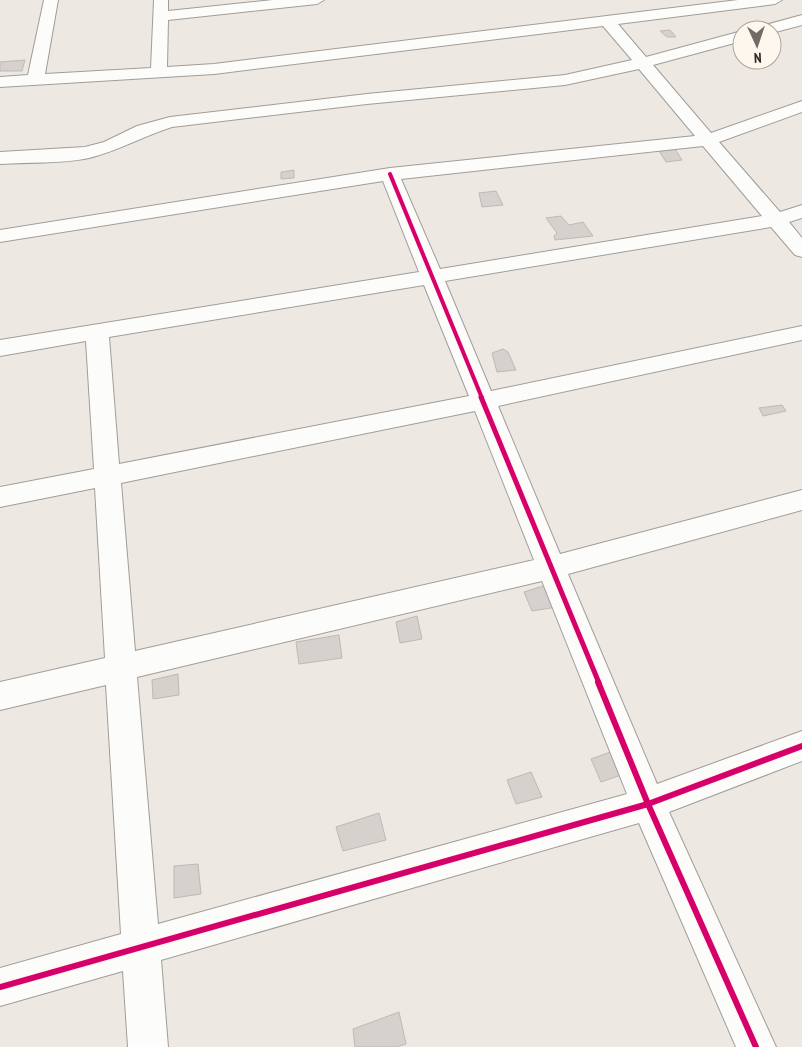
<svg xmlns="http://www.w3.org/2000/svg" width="802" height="1047" viewBox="0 0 802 1047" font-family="'PT Sans Narrow',sans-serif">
  <rect width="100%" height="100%" fill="#eee8e2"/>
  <!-- building -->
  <g fill="#d6d1cc" stroke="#beb9b5">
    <path d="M670 30 676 37H667L660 31Z"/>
    <path d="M25 60 22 71H0V62Z"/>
    <path d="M675 149 682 160 666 162 659 151Z"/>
    <path d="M294 170V178L281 179V172Z"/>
    <path d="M496 191 503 205 482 207 479 193Z"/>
    <path d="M561 216 569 225 583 222 593 236 555 240 554 236 557 233 546 218Z"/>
    <path d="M503 349 508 352 516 370 497 372 492 353Z"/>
    <path d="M782 405 786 411 763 416 759 408Z"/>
    <path d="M546 585 557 607 532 611 524 592Z"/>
    <path d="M417 616 422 639 400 643 396 622Z"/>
    <path d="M339 635 342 658 299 664 296 642Z"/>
    <path d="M178 674 179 695 153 699 152 680Z"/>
    <path d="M613 751 624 774 601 782 591 759Z"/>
    <path d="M531 772 542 797 516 804 507 780Z"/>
    <path d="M379 813 386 840 343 851 336 827Z"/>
    <path d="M198 864 201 894 174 898V866Z"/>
    <path d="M399 1012 406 1044 396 1047H355L353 1029Z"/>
  </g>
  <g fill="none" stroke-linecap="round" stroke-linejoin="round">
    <defs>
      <g id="minor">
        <path d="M44 0H58L45 74 151 68 154 0H168V11L273 0H324L317 4 168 20 167 67 214 64 738 0H782L775 4 618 24 646 57 742 31V41L653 65 711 133 802 101V112L719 142 780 212 802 205V218L789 222 802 238V257L795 255 771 227 445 281 491 391 802 326V340L498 406 560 554 802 490V510L568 574 657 784 802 731V761L669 812 776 1047H736L639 823 161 960 168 1047H128L123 971 0 1006V968L121 934 106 685 0 710V682L105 658 95 488 0 507V487L94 469 86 341 0 356V340L419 272 383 181 0 242V230L390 168 695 136 639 69 565 85 367 104 172 127C143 136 118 151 89 158 61 164 29 162 0 164V152L85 147 104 142 137 126 170 117 367 94 565 75 632 60 603 26 214 74 0 87V77L28 75ZM703 146 762 216 440 269 401 179ZM424 285 469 396 119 464 109 337ZM475 411 534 560 135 651 121 483ZM542 581 627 794 158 924 137 677Z"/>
        <path d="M802 15V25L772 33V30H756L758 27Z"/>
      </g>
    </defs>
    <!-- minor casing -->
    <use href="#minor" stroke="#a09d98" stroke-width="2"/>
    <!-- minor -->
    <use href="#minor" fill="#fcfcfb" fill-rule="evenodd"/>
    <defs>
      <path id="cycleway-far2" d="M390 174 482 398"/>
      <path id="cycleway-far1" d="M481 397 599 683"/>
      <g id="cycleway">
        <path d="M598 682 648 804 756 1047"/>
        <path d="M0 987 648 804 802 746"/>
      </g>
    </defs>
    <!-- cycleway-far2 casing -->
    <use href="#cycleway-far2" stroke="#fef7ee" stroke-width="6"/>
    <!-- cycleway-far1 casing -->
    <use href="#cycleway-far1" stroke="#fef7ee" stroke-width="8"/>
    <!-- cycleway casing -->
    <use href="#cycleway" stroke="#fef7ee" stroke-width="9"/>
    <!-- cycleway-far2 -->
    <use href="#cycleway-far2" stroke="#d6006c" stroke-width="4"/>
    <!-- cycleway-far1 -->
    <use href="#cycleway-far1" stroke="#d6006c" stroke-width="5"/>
    <!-- cycleway -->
    <use href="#cycleway" stroke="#d6006c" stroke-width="6"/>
  </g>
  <!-- north arrow -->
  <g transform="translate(757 45) rotate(177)"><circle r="24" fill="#fef7ee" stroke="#aaa49d"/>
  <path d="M0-4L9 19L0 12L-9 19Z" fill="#706b66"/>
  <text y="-8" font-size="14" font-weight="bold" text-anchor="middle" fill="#2c2824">N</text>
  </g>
</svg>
